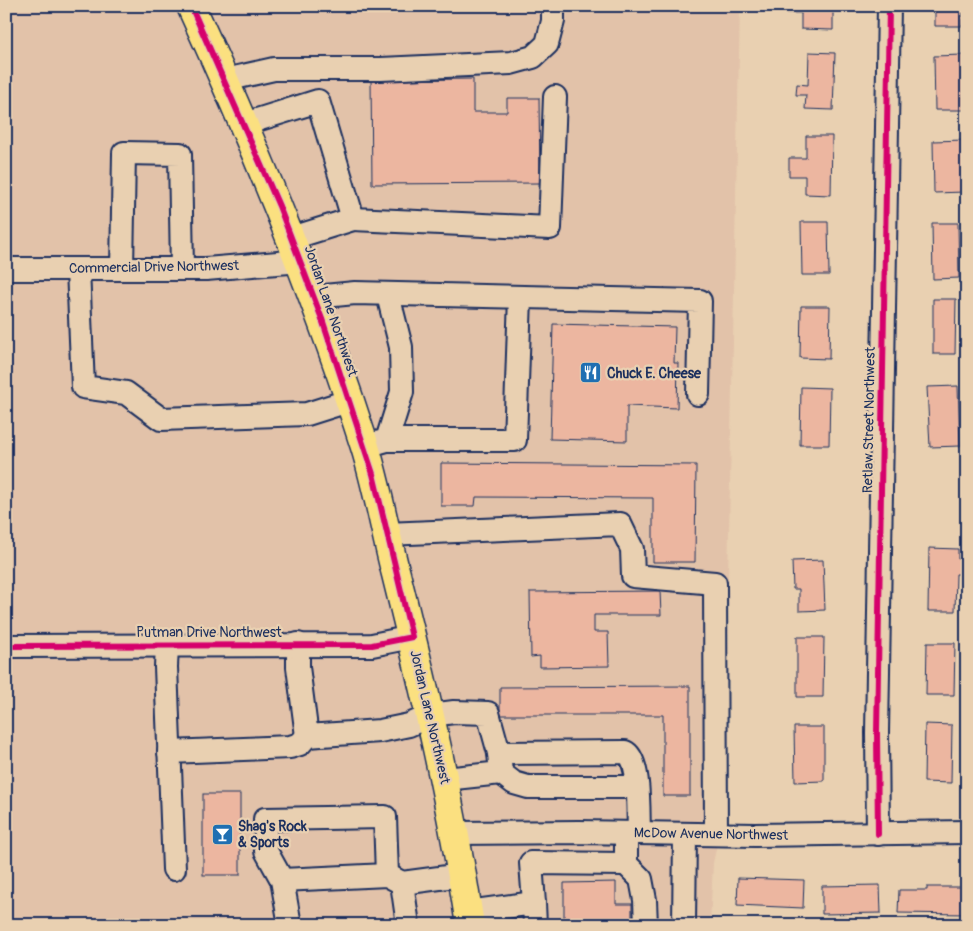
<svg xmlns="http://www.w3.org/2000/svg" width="973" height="931" viewBox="0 0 973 931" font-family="Pangolin,sans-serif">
  <rect width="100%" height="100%" fill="#e9d0b1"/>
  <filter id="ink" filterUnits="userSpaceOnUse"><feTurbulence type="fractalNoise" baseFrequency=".02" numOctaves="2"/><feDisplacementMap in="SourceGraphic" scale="10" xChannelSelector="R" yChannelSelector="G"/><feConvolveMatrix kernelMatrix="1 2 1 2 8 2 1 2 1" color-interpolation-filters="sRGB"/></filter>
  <g filter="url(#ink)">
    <!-- built -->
    <path fill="#e2c2a9" d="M6 6H740L723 817 713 863 710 925H6Z"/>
    <!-- building -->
    <g fill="#ecb6a0" stroke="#1b2f5e">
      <path d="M778 6H833V30L801 29V13H778Z"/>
      <path d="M935 6H963L962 26H935Z"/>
      <path d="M809 52 835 53 833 110 805 109 806 95H796L797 84 808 85Z"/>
      <path d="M963 55 964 110H935L934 56Z"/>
      <path d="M473 79V112H507V98H539L540 183 372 184 371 80Z"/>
      <path d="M806 136H832L831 195 805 194V176H789V158H806Z"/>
      <path d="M964 140 965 192 934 193 933 141Z"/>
      <path d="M801 222H828L829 275H802Z"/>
      <path d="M932 223H958L959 278 933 279Z"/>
      <path d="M933 299H956L955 354H933Z"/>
      <path d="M801 306H830L829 359 800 358Z"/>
      <path d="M553 324 675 327 674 363H678L677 408 627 406V441L550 439Z"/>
      <path d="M958 386 960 446 930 447 927 387Z"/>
      <path d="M801 387 830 388 829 445H800Z"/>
      <path d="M441 463 696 465 695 562H653V498L476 497 475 506H441Z"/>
      <path d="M929 548 958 549V559H967V574H956L955 611H928Z"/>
      <path d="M823 560 825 610 799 611V589H793L792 561Z"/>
      <path d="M660 591 661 615H594V632H608L609 666 540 667V656L531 657 530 592Z"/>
      <path d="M797 637H824L823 697H797Z"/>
      <path d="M927 643H955L954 695H926Z"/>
      <path d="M690 686V796H663V715H500V687Z"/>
      <path d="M925 724 952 725 951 783 924 782Z"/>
      <path d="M794 727H824V781L795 782Z"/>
      <rect x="203" y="794" width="37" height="81"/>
      <path d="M738 878 804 880 803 908 737 905Z"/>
      <path d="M616 882V904H632V925H564V883Z"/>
      <path d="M880 885 881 913 822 914V886Z"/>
      <path d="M927 887H967V914L898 913 899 890H927Z"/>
    </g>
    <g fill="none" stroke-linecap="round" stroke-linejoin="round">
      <defs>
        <g id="minor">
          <path d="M225 80 274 69H381L511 63 533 57 547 44 553 21V6"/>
          <path d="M244 124 318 101 353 219 292 238"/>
          <path d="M353 219 550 228 555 97"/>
          <path d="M6 269H206L301 261"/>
          <path d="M78 269 83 387 126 393 161 419 307 414 348 401"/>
          <path d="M122 269 124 153 180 154 182 269"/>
          <path d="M314 297 355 293 700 301 698 394"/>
          <path d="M387 440H515L520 297"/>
          <path d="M373 444 387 440 402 392 401 347 388 295"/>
          <path d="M386 534 620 524 632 549 633 576 715 583 716 834"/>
          <path d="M298 644V667L307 736 380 731 409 725 431 715 454 712 488 713 499 753 501 773 445 779"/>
          <path d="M167 645 166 667 174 869"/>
          <path d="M6 646 372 645 412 637"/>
          <path d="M169 752 290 747 300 744 307 736"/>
          <path d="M499 753 625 752C641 759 638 816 639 833"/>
          <path d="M501 773 514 783 528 787H636"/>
          <path d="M456 833 579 832 755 835 967 832"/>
          <path d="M878 834 877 733 889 6"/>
          <path d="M626 864 641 879 645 900 646 925"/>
          <path d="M282 880 387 875 402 883 462 875"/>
          <path d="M402 883 408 925"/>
          <path d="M534 903 531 863 626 864V833"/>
          <path d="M468 912 534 903 535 925"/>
          <path d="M290 925 282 880 266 851 265 819 385 817 387 875"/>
          <path d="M684 925 685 834"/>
        </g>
        <path id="major" d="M191 6C257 150 317 296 365 447 378 489 385 532 396 574 425 691 452 806 470 925"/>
      </defs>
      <!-- minor casing -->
      <use href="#minor" stroke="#1b2f5e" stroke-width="26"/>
      <!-- major casing -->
      <use href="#major" stroke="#1b2f5e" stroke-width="31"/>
      <!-- minor -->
      <use href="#minor" stroke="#e9d0b1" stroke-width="22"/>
      <!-- major -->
      <use href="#major" stroke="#fbe080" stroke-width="28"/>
      <defs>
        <g id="cycleway">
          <path d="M6 646 372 645 412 637 373 474 322 319 279 206 191 6"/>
          <path d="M878 834 877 733 889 6"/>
        </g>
      </defs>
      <!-- cycleway casing -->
      <use href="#cycleway" stroke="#e9d0b1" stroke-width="9"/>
      <!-- cycleway -->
      <use href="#cycleway" stroke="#d6006c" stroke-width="6"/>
    </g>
  </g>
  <!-- icons -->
  <defs>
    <symbol id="restaurant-square" viewBox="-11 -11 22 22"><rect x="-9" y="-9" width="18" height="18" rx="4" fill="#1f6fb2" stroke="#e9d0b1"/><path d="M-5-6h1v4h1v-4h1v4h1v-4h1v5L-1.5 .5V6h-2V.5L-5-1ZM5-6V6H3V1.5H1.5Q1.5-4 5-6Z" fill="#fff"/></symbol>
    <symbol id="bar-square" viewBox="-11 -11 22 22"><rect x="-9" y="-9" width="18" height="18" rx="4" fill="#1f6fb2" stroke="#e9d0b1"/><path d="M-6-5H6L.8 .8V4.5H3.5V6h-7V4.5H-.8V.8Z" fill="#fff"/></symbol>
  </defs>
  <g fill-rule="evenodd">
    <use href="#restaurant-square" x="578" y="360" width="25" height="25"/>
    <use href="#bar-square" x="210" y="822" width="25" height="25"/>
  </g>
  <g text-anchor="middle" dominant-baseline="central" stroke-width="4.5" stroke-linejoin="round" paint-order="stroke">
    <!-- street labels -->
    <g font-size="14" fill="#1b2f5e" stroke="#e9d0b1">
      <text transform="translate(154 267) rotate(-1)">Commercial Drive Northwest</text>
      <text transform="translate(331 311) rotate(71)">Jordan Lane Northwest</text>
      <text transform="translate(869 420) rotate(-89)">Retlaw Street Northwest</text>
      <text x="209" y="632">Putman Drive Northwest</text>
      <text transform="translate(430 717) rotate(77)">Jordan Lane Northwest</text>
      <text transform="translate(711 834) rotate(1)">McDow Avenue Northwest</text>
    </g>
    <!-- poi labels -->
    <g font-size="14" font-weight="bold" fill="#1b2f5e" stroke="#e9d0b1" text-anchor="start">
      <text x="607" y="373">Chuck E. Cheese</text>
      <text x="238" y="826">Shag's Rock<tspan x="238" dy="16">&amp; Sports</tspan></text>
    </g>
  </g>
  <!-- margin -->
  <rect width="973" height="931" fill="none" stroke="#e9d0b1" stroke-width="25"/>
  <rect x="12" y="12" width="948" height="906" fill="none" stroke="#1b2f5e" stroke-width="2" filter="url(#ink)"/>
</svg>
